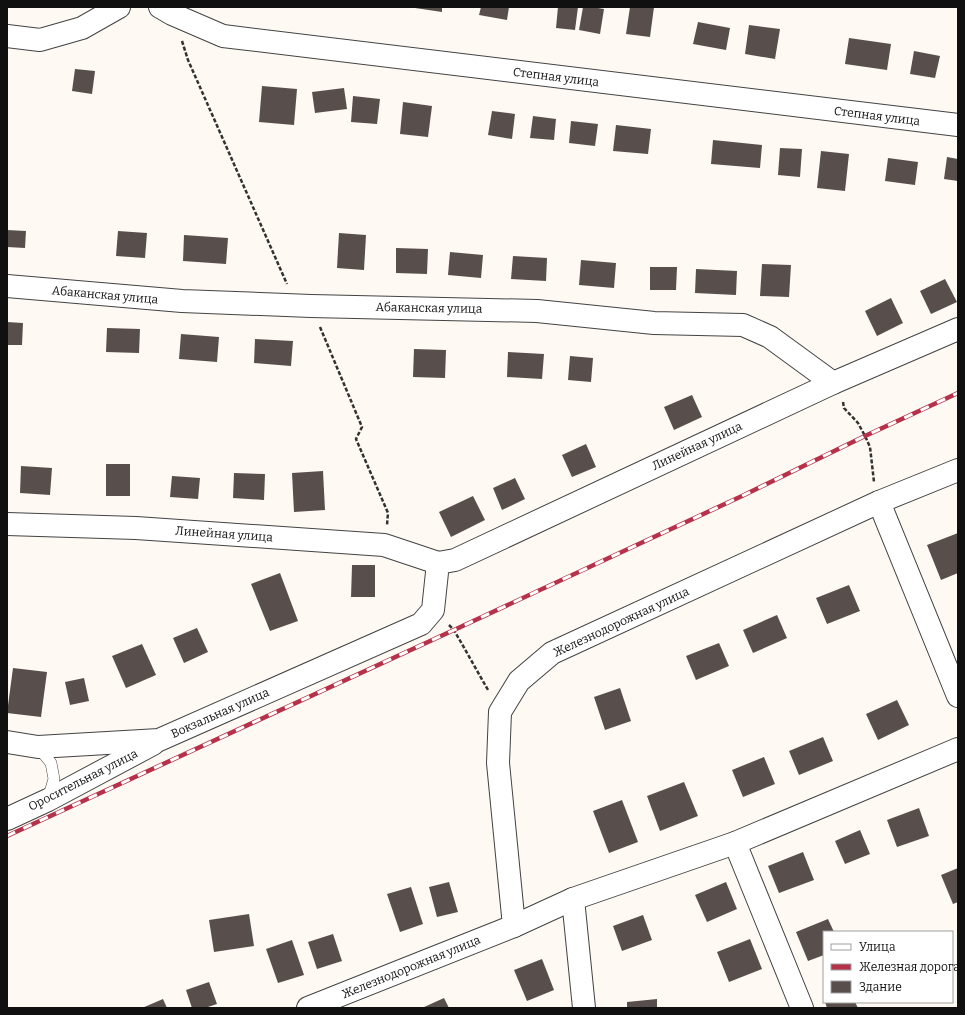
<svg xmlns="http://www.w3.org/2000/svg" width="965" height="1015" viewBox="0 0 965 1015" font-family="Bitter,serif">
  <rect width="100%" height="100%" fill="#fefaf3"/>
  <!-- building -->
  <g fill="#584f4d">
    <path d="M416 7H442V12L415 8Z"/>
    <path d="M481 7H509L507 20 479 15Z"/>
    <path d="M558 7H578L575 30 556 28Z"/>
    <path d="M583 7H592L604 9 600 34 579 30Z"/>
    <path d="M630 7H654L650 37 626 34Z"/>
    <path d="M698 22 730 28 726 50 693 44Z"/>
    <path d="M749 25 780 29 775 59 745 54Z"/>
    <path d="M849 38 891 44 887 70 845 64Z"/>
    <path d="M914 51 940 56 935 78 910 74Z"/>
    <path d="M75 69 95 71 92 94 72 91Z"/>
    <path d="M262 86 297 89 294 125 259 122Z"/>
    <path d="M344 88 347 109 315 113 312 92Z"/>
    <path d="M353 96 380 99 377 124 351 122Z"/>
    <path d="M403 102 432 106 428 137 400 134Z"/>
    <path d="M492 111 515 114 512 139 488 135Z"/>
    <path d="M533 116 556 119 554 140 530 138Z"/>
    <path d="M571 121 598 124 595 146 569 143Z"/>
    <path d="M616 125 651 129 648 154 613 151Z"/>
    <path d="M713 140 762 145 760 168 711 164Z"/>
    <path d="M780 148 802 149 800 177 778 175Z"/>
    <path d="M821 151 849 154 845 191 817 188Z"/>
    <path d="M947 157 958 159V181L944 179Z"/>
    <path d="M888 158 918 162 915 185 885 181Z"/>
    <path d="M7 230 26 231 25 248 7 247Z"/>
    <path d="M118 231 147 233 145 258 116 256Z"/>
    <path d="M339 233 366 235 364 270 337 268Z"/>
    <path d="M184 235 228 238 226 264 183 261Z"/>
    <path d="M396 248 428 249 427 274 396 273Z"/>
    <path d="M450 252 483 255 481 278 448 275Z"/>
    <path d="M513 256 547 258 546 281 511 279Z"/>
    <path d="M581 260 616 263 614 288 579 285Z"/>
    <path d="M762 264 791 265 789 297 760 296Z"/>
    <path d="M650 267H677L676 290H650Z"/>
    <path d="M696 269 737 271 736 295 695 293Z"/>
    <path d="M945 279 957 302 931 314 920 291Z"/>
    <path d="M891 298 903 323 877 336 865 311Z"/>
    <path d="M7 322 23 323 22 345H7Z"/>
    <path d="M107 328 140 329 139 353 106 352Z"/>
    <path d="M181 334 219 337 217 362 179 359Z"/>
    <path d="M255 339 293 341 291 366 254 363Z"/>
    <path d="M414 349 446 350 445 378 413 377Z"/>
    <path d="M508 352 544 354 542 379 507 377Z"/>
    <path d="M570 356 593 358 591 382 568 380Z"/>
    <path d="M692 395 702 417 674 430 664 407Z"/>
    <path d="M586 444 596 467 572 477 562 455Z"/>
    <rect x="106" y="464" width="24" height="32"/>
    <path d="M21 466 52 468 50 495 20 493Z"/>
    <path d="M323 471 325 510 294 512 292 473Z"/>
    <path d="M234 473 265 474 264 500 233 498Z"/>
    <path d="M172 476 200 478 198 499 170 497Z"/>
    <path d="M515 478 525 499 502 510 493 488Z"/>
    <path d="M473 496 485 520 451 537 439 512Z"/>
    <path d="M958 533V573L941 580 927 545Z"/>
    <path d="M352 565H375V597H351Z"/>
    <path d="M280 573 298 621 270 631 251 584Z"/>
    <path d="M849 585 860 611 827 624 816 598Z"/>
    <path d="M777 615 787 638 753 653 743 630Z"/>
    <path d="M197 628 208 652 184 663 173 638Z"/>
    <path d="M719 643 729 666 696 680 686 656Z"/>
    <path d="M142 644 156 675 126 688 112 656Z"/>
    <path d="M13 668 47 672 41 717 7 713Z"/>
    <path d="M84 678 89 701 70 705 65 682Z"/>
    <path d="M620 688 631 721 605 730 594 697Z"/>
    <path d="M897 700 909 725 878 740 866 714Z"/>
    <path d="M823 737 833 761 799 775 789 751Z"/>
    <path d="M764 757 775 784 743 797 732 770Z"/>
    <path d="M684 782 698 816 660 831 647 796Z"/>
    <path d="M622 800 638 842 609 853 593 811Z"/>
    <path d="M919 808 929 836 897 847 887 820Z"/>
    <path d="M860 830 870 854 845 864 835 841Z"/>
    <path d="M803 852 814 880 779 893 768 866Z"/>
    <path d="M958 868V902L953 904 941 875Z"/>
    <path d="M449 882 458 912 437 917 429 887Z"/>
    <path d="M726 882 737 909 707 922 695 895Z"/>
    <path d="M411 887 423 924 400 932 387 894Z"/>
    <path d="M249 914 254 946 214 952 209 920Z"/>
    <path d="M643 915 652 940 622 951 613 926Z"/>
    <path d="M828 919 834 932H824V955L808 961 796 932Z"/>
    <path d="M333 934 342 961 317 969 308 942Z"/>
    <path d="M750 939 762 969 729 982 717 952Z"/>
    <path d="M292 940 304 975 278 983 266 949Z"/>
    <path d="M542 959 554 990 527 1001 514 970Z"/>
    <path d="M209 982 217 1004 205 1008H192L186 990Z"/>
    <path d="M444 998 449 1008H422Z"/>
    <path d="M163 999 167 1008H142Z"/>
    <path d="M657 999V1008H627V1002Z"/>
    <path d="M825 1002H855L858 1008H827Z"/>
  </g>
  <g fill="none" stroke-linecap="round" stroke-linejoin="round">
    <defs>
      <path id="lane" d="M38 747 51 763 54 779 48 799"/>
      <g id="street">
        <path d="M160 7 172 14 223 36 958 125"/>
        <path d="M7 36 40 40 82 28 119 7"/>
        <path d="M7 286 182 301 311 306 537 311 654 323 743 325 770 337 833 383"/>
        <path d="M879 502 958 696"/>
        <path d="M7 524 136 528 384 545 438 563"/>
        <path d="M7 742 38 747 159 740 421 624 433 610 438 563 455 560 833 383 958 329"/>
        <path d="M7 819 48 800 153 744"/>
        <path d="M735 843 802 1008"/>
        <path d="M573 899 584 1008"/>
        <path d="M514 926 498 763 500 712 519 681 552 653 879 502 958 470"/>
        <path d="M308 1008 514 926 573 899 735 843 958 749"/>
      </g>
    </defs>
    <!-- lane casing -->
    <use href="#lane" stroke="#434343" stroke-width="12"/>
    <!-- street casing -->
    <use href="#street" stroke="#434343" stroke-width="24"/>
    <!-- path -->
    <g stroke="#323232" stroke-width="2.5" stroke-dasharray="4 2" stroke-linecap="butt">
      <path d="M182 41 188 60 287 284"/>
      <path d="M320 327 362 427 356 439 388 513 387 525"/>
      <path d="M843 402 844 408 858 423 865 436 870 447 874 482"/>
      <path d="M449 625 454 630 488 690"/>
    </g>
    <!-- lane -->
    <use href="#lane" stroke="#fff" stroke-width="11"/>
    <!-- street -->
    <use href="#street" stroke="#fff" stroke-width="22"/>
    <defs>
      <path id="rail" d="M7 836 454 630 742 496 865 436 958 393"/>
    </defs>
    <!-- rail casing -->
    <use href="#rail" stroke="#b6314a" stroke-width="4.5"/>
    <!-- rail -->
    <use href="#rail" stroke="#fff" stroke-width="3" stroke-dasharray="9" stroke-linecap="butt"/>
  </g>
  <g text-anchor="middle" dominant-baseline="central" stroke-width="4" stroke-linejoin="round" paint-order="stroke">
    <!-- street labels -->
    <g font-size="12" fill="#101010" stroke="#fff">
      <text transform="translate(556 77) rotate(7)">Степная улица</text>
      <text transform="translate(877 116) rotate(7)">Степная улица</text>
      <text transform="translate(105 295) rotate(5)">Абаканская улица</text>
      <text transform="translate(429 308) rotate(1)">Абаканская улица</text>
      <text transform="translate(697 446) rotate(-25)">Линейная улица</text>
      <text transform="translate(224 534) rotate(4)">Линейная улица</text>
      <text transform="translate(621 622) rotate(-25)">Железнодорожная улица</text>
      <text transform="translate(220 713) rotate(-24)">Вокзальная улица</text>
      <text transform="translate(83 780) rotate(-27)">Оросительная улица</text>
      <text transform="translate(411 967) rotate(-22)">Железнодорожная улица</text>
    </g>
  </g>
  <!-- border -->
  <rect width="965" height="1015" fill="none" stroke="#101010" stroke-width="16"/>
  <!-- legend -->
  <rect x="823" y="931" width="130" height="72" fill="#ffffff" stroke="#9f9f9f"/>
  <rect x="831" y="944" width="20" height="6" fill="#ffffff" stroke="#9f9f9f"/>
  <text x="859" y="951" font-size="12" fill="#101010">Улица</text>
  <rect x="831" y="964" width="20" height="6" fill="#b6314a" stroke="#9f9f9f"/>
  <text x="859" y="971" font-size="12" fill="#101010">Железная дорога</text>
  <rect x="831" y="981" width="20" height="12" fill="#584f4d" stroke="#9f9f9f"/>
  <text x="859" y="991" font-size="12" fill="#101010">Здание</text>
</svg>
